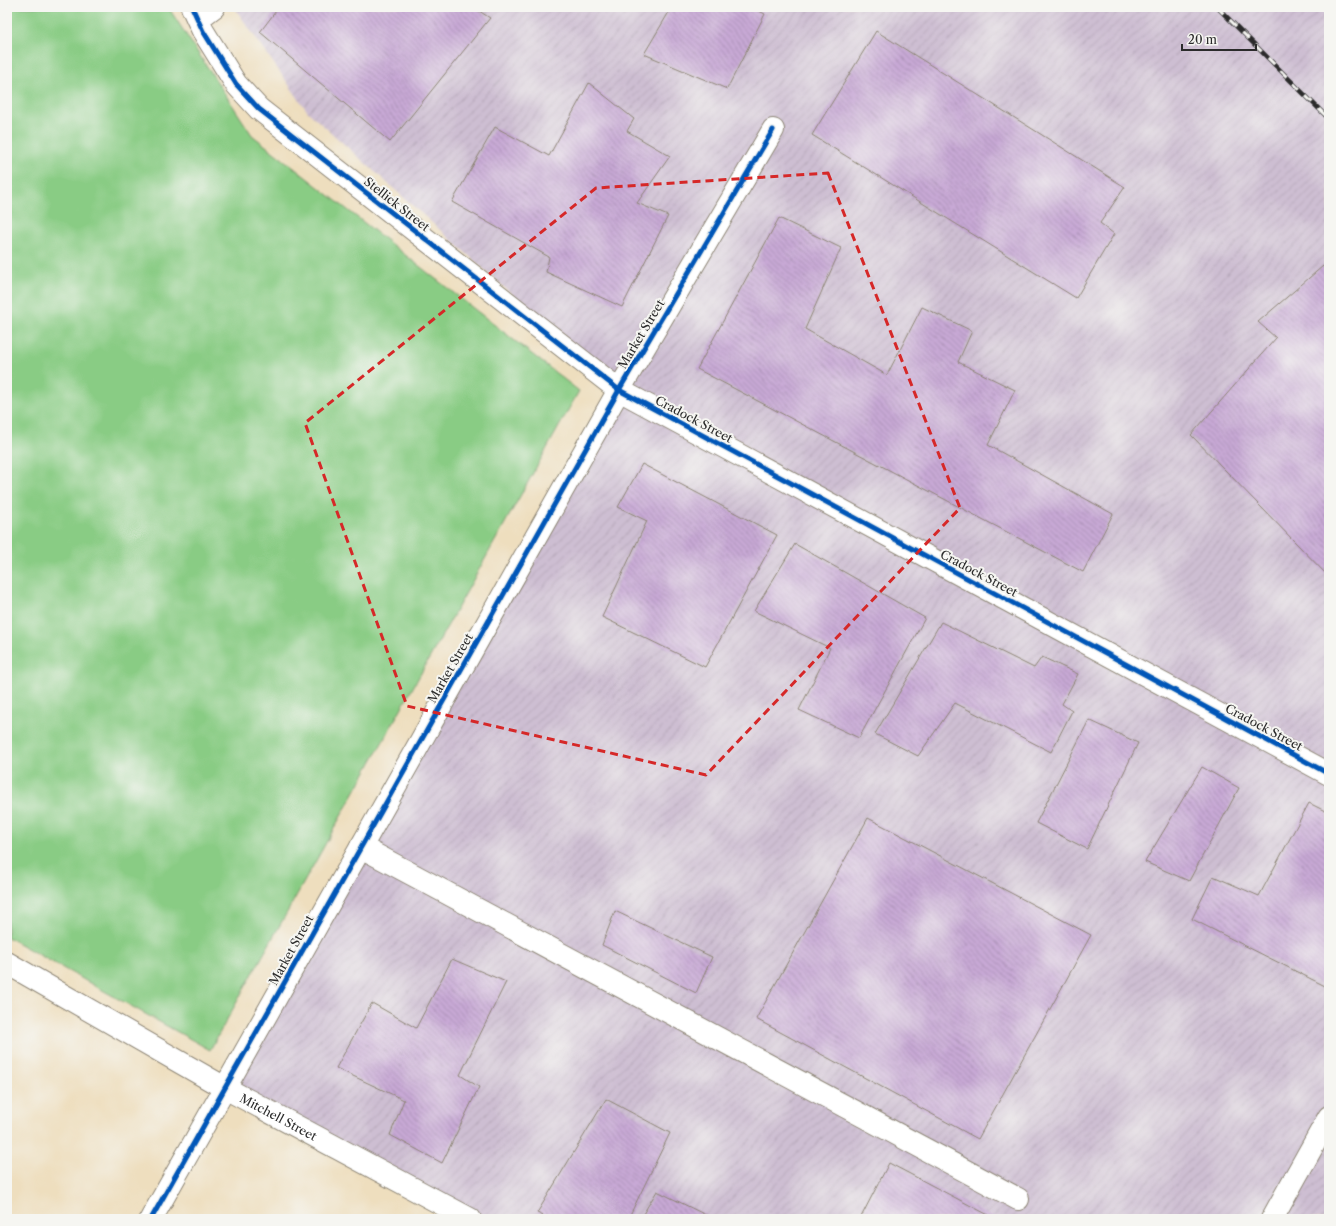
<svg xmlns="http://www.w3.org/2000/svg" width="1336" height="1226" viewBox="0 0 1336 1226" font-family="'Libre Caslon Text',serif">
  <defs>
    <pattern id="industrial-furrows" width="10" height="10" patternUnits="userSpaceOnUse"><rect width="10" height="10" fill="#cdbed2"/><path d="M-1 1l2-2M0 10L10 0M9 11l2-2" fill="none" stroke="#b0a3b4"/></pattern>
    <pattern id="building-back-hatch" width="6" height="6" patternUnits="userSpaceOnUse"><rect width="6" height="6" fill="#c8a9d5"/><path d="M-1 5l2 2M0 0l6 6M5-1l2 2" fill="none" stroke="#a38aad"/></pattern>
  </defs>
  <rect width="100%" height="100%" fill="#f6f6f2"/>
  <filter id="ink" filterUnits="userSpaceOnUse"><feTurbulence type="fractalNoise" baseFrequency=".025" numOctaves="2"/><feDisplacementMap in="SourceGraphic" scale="8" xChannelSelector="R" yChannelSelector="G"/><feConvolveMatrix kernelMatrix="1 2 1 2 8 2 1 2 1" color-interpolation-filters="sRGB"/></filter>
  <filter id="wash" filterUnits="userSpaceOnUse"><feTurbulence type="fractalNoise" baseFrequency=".012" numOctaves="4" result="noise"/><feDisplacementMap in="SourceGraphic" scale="16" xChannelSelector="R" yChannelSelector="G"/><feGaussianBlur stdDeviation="0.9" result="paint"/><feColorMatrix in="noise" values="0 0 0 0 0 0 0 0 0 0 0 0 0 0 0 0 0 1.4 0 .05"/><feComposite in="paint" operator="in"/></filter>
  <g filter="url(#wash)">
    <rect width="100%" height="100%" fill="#eedebe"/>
    <!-- industrial -->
    <path fill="url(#industrial-furrows)" d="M234 7H1329V1219H471L225 1088 619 390 308 112Z"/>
    <!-- grass -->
    <path fill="#89cc84" stroke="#5a7c58" d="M7 7H168L252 135 579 391 210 1050 7 937Z"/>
    <g id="blocks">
      <!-- building -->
      <g fill="url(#building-back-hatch)">
        <path d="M279 7H473L490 18 390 142 260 32Z"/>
        <path d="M672 7H751L765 14 727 89 644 54Z"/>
        <path d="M876 31 1125 187 1100 223 1114 234 1076 298 812 135Z"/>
        <path d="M589 83 634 119 627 131 670 156 637 203 668 216 622 307 546 272 549 257 452 202 495 127 549 156Z"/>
        <path d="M779 218 841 248 805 329 887 375 922 307 972 331 958 362 1015 390 988 445 1113 514 1083 572 697 369Z"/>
        <path d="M1323 266 1329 271V577L1191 435 1276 338 1258 322Z"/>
        <path d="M642 464 777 535 705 667 602 617 647 521 618 507Z"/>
        <path d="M795 544 925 618 859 738 799 710 830 648 754 611Z"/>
        <path d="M941 622 1034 668 1042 657 1078 674 1062 704 1072 711 1051 752 955 703 918 756 875 734Z"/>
        <path d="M1089 720 1138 743 1087 849 1036 823Z"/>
        <path d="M1202 767 1239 788 1189 881 1145 862Z"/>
        <path d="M1309 803 1329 813V988L1192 919 1213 876 1259 896Z"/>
        <path d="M868 818 1091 935 978 1139 756 1019Z"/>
        <path d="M615 911 712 957 696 993 602 945Z"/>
        <path d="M452 959 506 982 460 1075 479 1087 442 1163 390 1135 404 1100 336 1068 372 1003 416 1028Z"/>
        <path d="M606 1099 670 1133 628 1219H550L537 1213Z"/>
        <path d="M889 1163 996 1219H860Z"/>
        <path d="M657 1191 714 1219H640Z"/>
      </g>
    </g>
  </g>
  <g filter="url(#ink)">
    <use href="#blocks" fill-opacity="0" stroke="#8c8474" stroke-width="1"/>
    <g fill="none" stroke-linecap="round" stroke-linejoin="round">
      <defs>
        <g id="minor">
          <path d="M192 7 203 31 236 84 259 109 619 390 1329 774"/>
          <path d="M198 19 214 7"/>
          <path d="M361 847 1018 1199"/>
          <path id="s1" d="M7 963 225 1088 470 1219"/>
          <path d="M151 1219 619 390 773 130"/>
          <path d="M1272 1219 1329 1117"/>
        </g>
      </defs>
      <!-- minor casing -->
      <use href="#minor" stroke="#8c8474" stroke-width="24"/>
      <!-- minor -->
      <use href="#minor" stroke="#fff" stroke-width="22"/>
      <defs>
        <path id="rail" d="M1217 7 1329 119"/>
      </defs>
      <!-- rail casing -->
      <use href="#rail" stroke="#2b2b2b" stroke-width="4.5"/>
      <!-- rail -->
      <use href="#rail" stroke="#f6f6f2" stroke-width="3" stroke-dasharray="9" stroke-linecap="butt"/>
      <defs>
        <g id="cycleway">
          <path d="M192 7 203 31 236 84 259 109 619 390 1329 774"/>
          <path d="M151 1219 619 390 773 130"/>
        </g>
      </defs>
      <!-- cycleway casing -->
      <use href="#cycleway" stroke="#f6f6f2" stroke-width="8"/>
      <!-- cycleway -->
      <use href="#cycleway" stroke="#0057b8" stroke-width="5"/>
    </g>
  </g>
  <!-- marked area -->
  <path fill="none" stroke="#d62828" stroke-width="3" stroke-dasharray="8 5" stroke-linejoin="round" d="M828 173 960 508 706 775 407 706 305 423 596 188Z"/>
  <g text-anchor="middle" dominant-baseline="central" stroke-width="4" stroke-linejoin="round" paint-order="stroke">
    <!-- street labels -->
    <g font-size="12" fill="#2b2b2b" stroke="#f6f6f2">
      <text transform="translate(397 204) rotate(38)">Stellick Street</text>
      <text transform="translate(641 334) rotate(-59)">Market Street</text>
      <text transform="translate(694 419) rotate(28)">Cradock Street</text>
      <text transform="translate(979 573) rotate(28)">Cradock Street</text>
      <text transform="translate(450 668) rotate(-60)">Market Street</text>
      <text transform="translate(1264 727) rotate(28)">Cradock Street</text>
      <text transform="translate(291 950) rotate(-61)">Market Street</text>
      <text stroke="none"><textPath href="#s1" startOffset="312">Mitchell Street</textPath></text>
    </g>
  </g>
  <!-- margin -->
  <rect width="1336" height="1226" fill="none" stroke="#f6f6f2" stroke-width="24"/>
  <!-- scale -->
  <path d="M1182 44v6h74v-6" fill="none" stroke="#2b2b2b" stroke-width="2"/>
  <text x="1188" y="44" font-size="12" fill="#2b2b2b" stroke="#f6f6f2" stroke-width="3" paint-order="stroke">20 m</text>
</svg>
